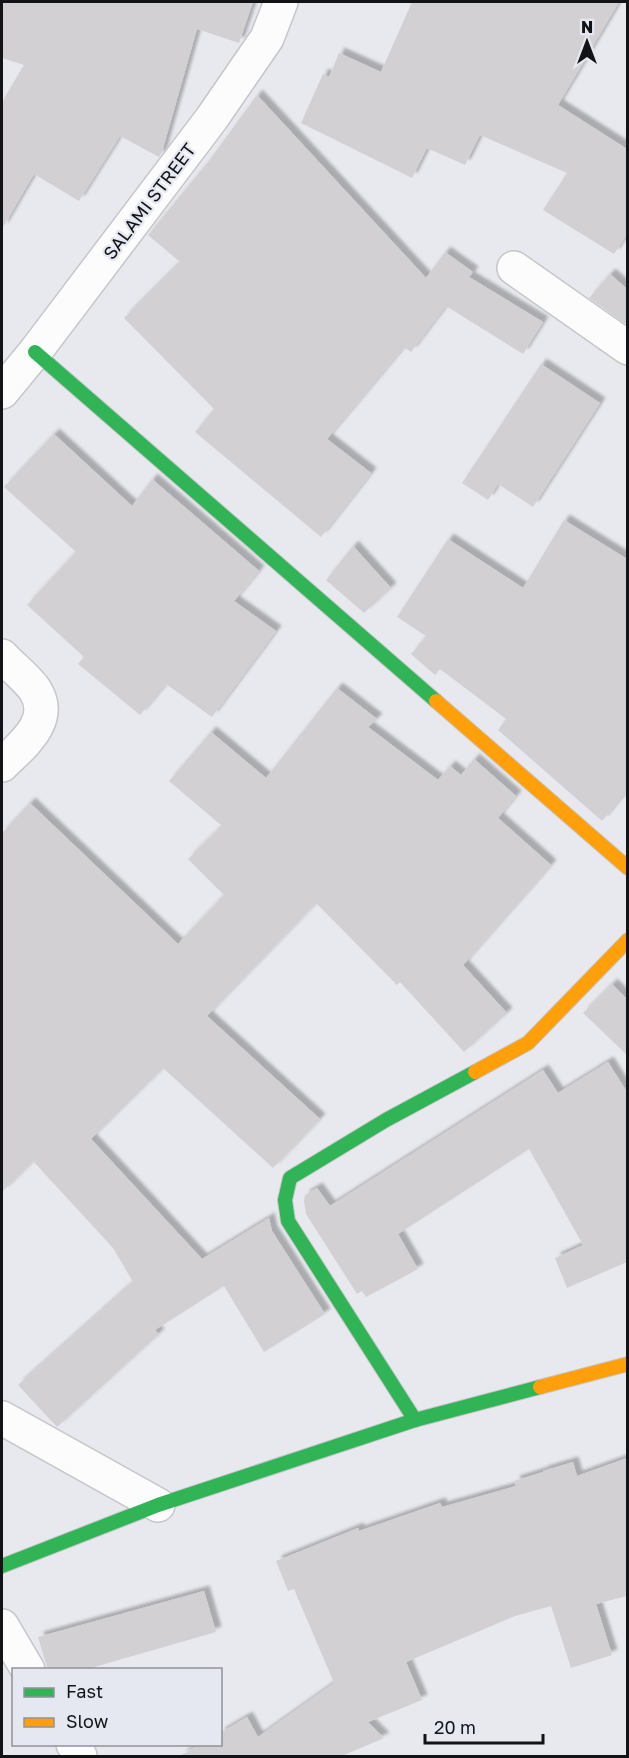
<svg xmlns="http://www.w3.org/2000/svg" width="629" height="1758" viewBox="0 0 629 1758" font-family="'Golos Text',sans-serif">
  <defs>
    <filter id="shadow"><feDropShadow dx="5.5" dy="-5.5" stdDeviation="1.5" flood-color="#0004"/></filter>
  </defs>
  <rect width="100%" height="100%" fill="#e8e9ee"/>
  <!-- building -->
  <g fill="#d2d0d2" filter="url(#shadow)">
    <path d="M2 2H253L239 43 197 29 162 152 159 157 120 136 79 201 34 174 2 229V102L24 65 2 58Z"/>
    <path d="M412 2H619L558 105 627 149V234L614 254 543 210 567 173 480 135 465 165 427 148 412 178 301 123 323 74 329 77 339 53 381 72Z"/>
    <path d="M257 95 426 278 445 252 473 272 469 277 543 322 523 354 446 306 411 352 404 347 327 439 371 473 321 537 195 432 214 409 124 318 180 262 148 235 209 161Z"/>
    <path d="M610 274 627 289V325L589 298Z"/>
    <path d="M541 364 600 403 533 507 498 484 488 500 462 483Z"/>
    <path d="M54 434 132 506 152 479 259 571 234 601 276 631 212 717 166 684 140 715 78 664 84 657 27 605 76 552 4 487Z"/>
    <path d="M564 520 627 559V791L602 821 498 730 506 719 440 669 435 675 411 654 426 636 397 617 448 539 523 588Z"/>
    <path d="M353 546 391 588 364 613 326 580Z"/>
    <path d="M337 688 377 719 368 727 438 780 450 766 461 775 474 759 516 796 498 818 551 865 463 965 507 1013 464 1052 400 982 397 985 316 903 207 1016 320 1119 273 1168 163 1068 91 1139 202 1259 269 1218 272 1231 325 1314 264 1352 224 1286 155 1330 159 1334 57 1427 18 1385 133 1282 113 1248 33 1161 2 1192V833L30 803 178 944 224 895 188 859 222 826 169 781 211 732 266 778Z"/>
    <path d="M612 984 627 999V1055L583 1013Z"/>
    <path d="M608 1062 627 1092V1262L567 1288 555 1258 583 1245 529 1149 398 1234 418 1269 366 1297 362 1291 357 1294 306 1214 304 1201 305 1195 317 1188 330 1206 543 1070 558 1093Z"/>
    <path d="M627 1458V1596L596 1604 612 1655 571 1668 551 1606 515 1616 406 1662 422 1700 368 1722 384 1738 342 1756H180L200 1744H220V1733L247 1717 258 1737 334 1683 294 1589 288 1591 276 1561 358 1528 359 1531 440 1503 442 1507 516 1486 514 1481 543 1472V1471L573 1462 577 1476Z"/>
    <path d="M204 1591 216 1632 84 1670H48L38 1637Z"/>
  </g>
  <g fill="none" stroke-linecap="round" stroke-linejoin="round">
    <defs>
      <g id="street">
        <path d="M514 268 628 348"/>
        <path d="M2 392 35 352 212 118 267 38 281 2"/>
        <path d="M2 656C12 667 27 678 35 690 55 721 21 746 2 765"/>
        <path d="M2 1418 158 1505"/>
        <path d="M2 1626 28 1670"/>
        <path d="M73 1744 80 1756"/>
      </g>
      <g id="fast">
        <path d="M35 352 436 701"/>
        <path d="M415 1420 288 1221 285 1200 290 1178 386 1120 475 1072"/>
        <path d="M2 1566 158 1505 415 1420 540 1387"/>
      </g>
      <g id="slow">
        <path d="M436 701 628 868"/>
        <path d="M475 1072 528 1043 628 940"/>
        <path d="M540 1387 628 1364"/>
      </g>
    </defs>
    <!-- street casing -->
    <use href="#street" stroke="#c5c6ca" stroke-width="36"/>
    <!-- fast casing -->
    <use href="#fast" stroke="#c5c6ca" stroke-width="16"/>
    <!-- slow casing -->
    <use href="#slow" stroke="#c5c6ca" stroke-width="16"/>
    <!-- street -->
    <use href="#street" stroke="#fcfcfc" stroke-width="33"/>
    <!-- fast -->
    <use href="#fast" stroke="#30b455" stroke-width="14"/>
    <!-- slow -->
    <use href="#slow" stroke="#ff9f0a" stroke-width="14"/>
  </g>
  <g text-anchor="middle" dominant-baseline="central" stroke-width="4.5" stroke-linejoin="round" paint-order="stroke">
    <!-- street labels -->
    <g font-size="18" fill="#121317" stroke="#e5e8f1">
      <text transform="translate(149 201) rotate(-53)">SALAMI STREET</text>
    </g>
  </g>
  <!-- border -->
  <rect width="629" height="1758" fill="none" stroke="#121317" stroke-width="6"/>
  <!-- legend -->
  <rect x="12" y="1668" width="210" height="78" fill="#e5e8f1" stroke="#91939a" stroke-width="1.5"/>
  <rect x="24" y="1688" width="30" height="9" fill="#30b455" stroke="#91939a" stroke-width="1.5"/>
  <text x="66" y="1698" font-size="18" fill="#121317">Fast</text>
  <rect x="24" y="1718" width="30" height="9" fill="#ff9f0a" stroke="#91939a" stroke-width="1.5"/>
  <text x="66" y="1728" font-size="18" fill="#121317">Slow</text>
  <!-- north arrow -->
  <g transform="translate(587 42)" stroke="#e5e8f1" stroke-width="4.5" paint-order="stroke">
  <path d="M0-4.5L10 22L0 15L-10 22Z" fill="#121317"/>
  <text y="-9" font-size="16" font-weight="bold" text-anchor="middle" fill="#121317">N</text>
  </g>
  <!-- scale -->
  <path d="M425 1734v9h118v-9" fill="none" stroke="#121317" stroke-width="3"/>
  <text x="434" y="1734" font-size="18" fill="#121317" stroke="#e5e8f1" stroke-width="4.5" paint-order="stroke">20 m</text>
</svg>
